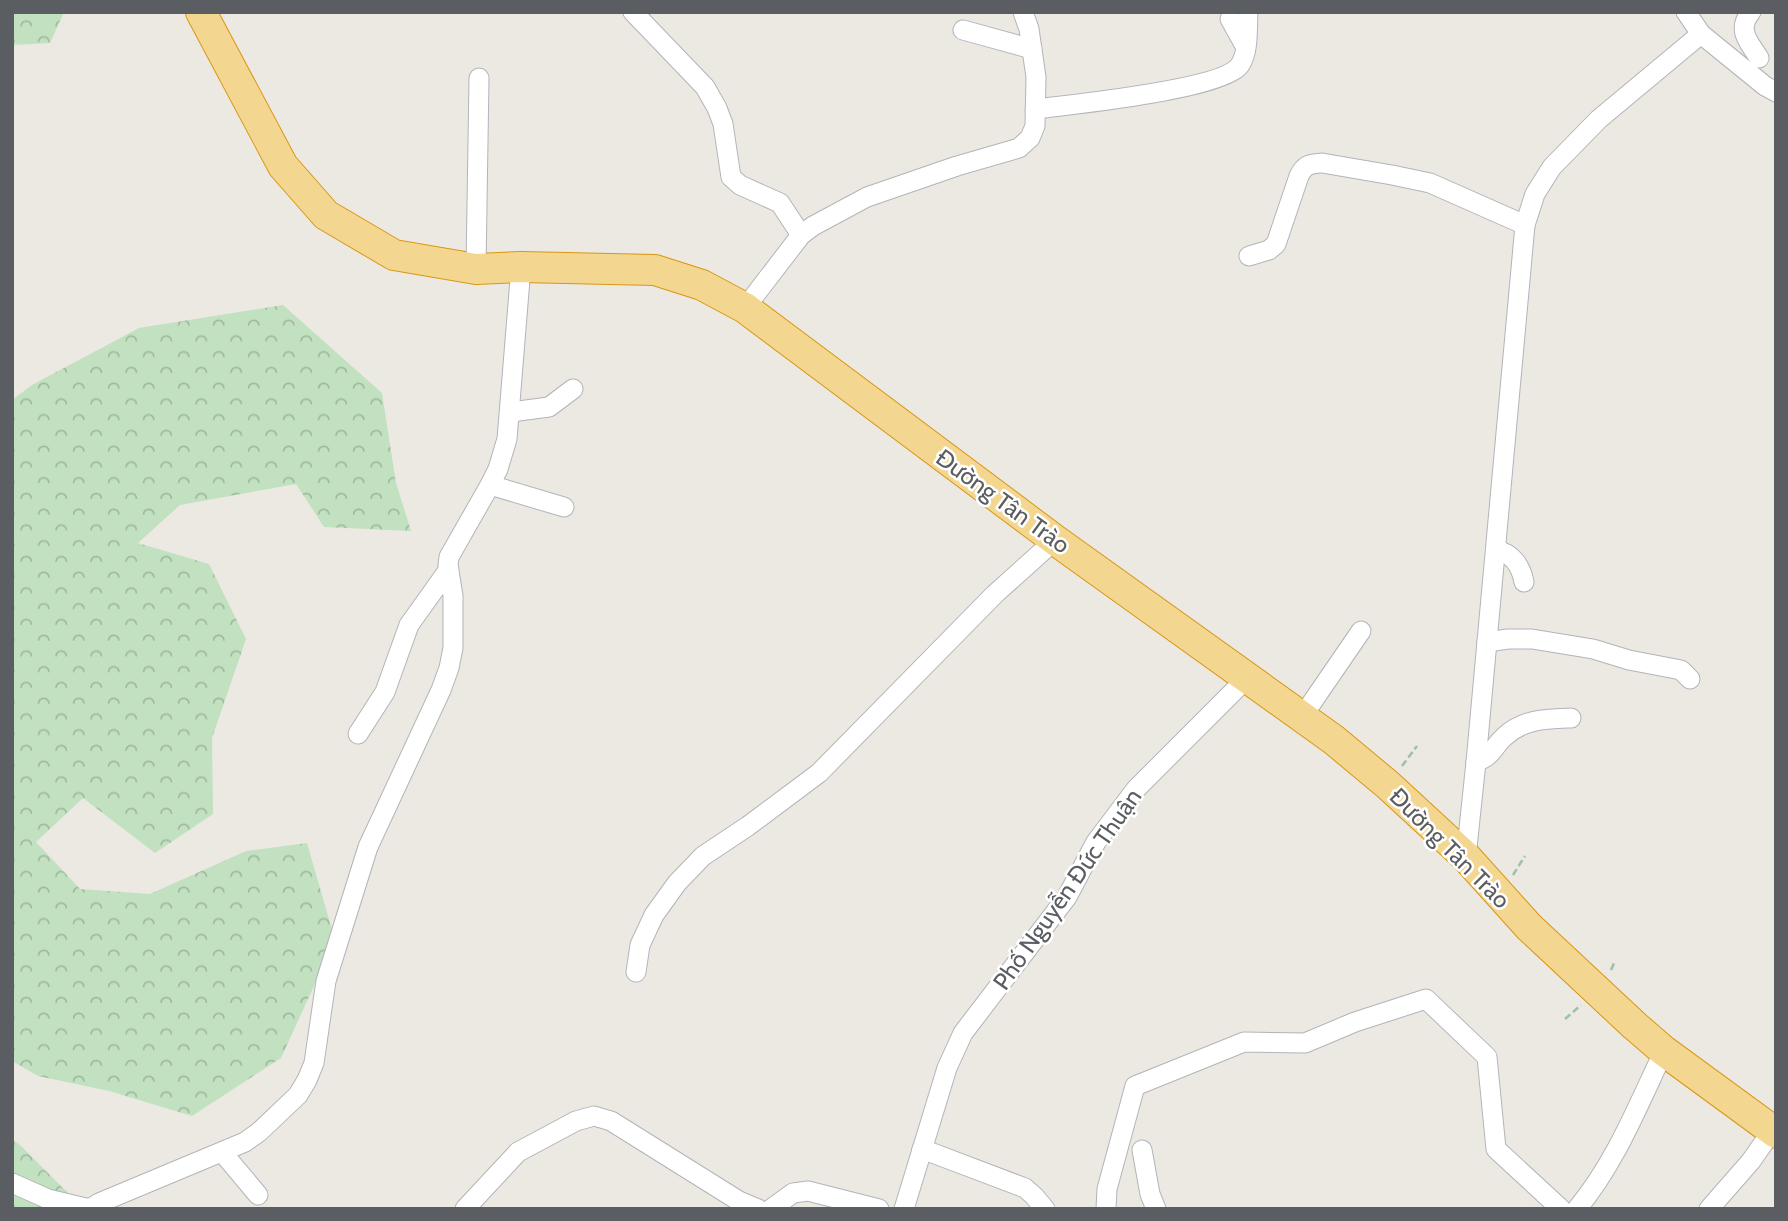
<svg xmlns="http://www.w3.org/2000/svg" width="1788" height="1221" viewBox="0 0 1788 1221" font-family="Cabin,sans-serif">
  <defs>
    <pattern id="forest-crowns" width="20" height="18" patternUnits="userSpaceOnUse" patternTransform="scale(1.75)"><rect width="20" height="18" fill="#c1e1c0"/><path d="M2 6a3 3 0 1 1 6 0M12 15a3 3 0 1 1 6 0" fill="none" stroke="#a0ba9f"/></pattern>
  </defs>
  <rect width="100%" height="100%" fill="#ece9e2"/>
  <!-- forest -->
  <g fill="url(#forest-crowns)">
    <path d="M12 12H64L50 43 12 45Z"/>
    <path d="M283 305 382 393 396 483 411 531 324 527 296 484 180 505 138 543 209 564 246 639 212 738 213 814 155 853 83 798 36 842 80 889 150 894 246 851 307 843 335 940 281 1058 192 1116 109 1091 38 1076 12 1061V400L32 385 139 328Z"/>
    <path d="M12 1139 20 1145 76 1201 68 1209H12Z"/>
  </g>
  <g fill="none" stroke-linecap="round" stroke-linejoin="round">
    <defs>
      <g id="minor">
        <path d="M633 12 705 87 717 108 723 124 731 177 740 185 780 203 801 235"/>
        <path d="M1686 12 1701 34 1765 86 1776 92"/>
        <path d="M1751 12C1736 30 1749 42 1759 58"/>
        <path d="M1230 19 1245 46"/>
        <path d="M963 30 1032 49"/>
        <path d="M1035 109C1069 105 1224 89 1240 65 1249 51 1247 29 1248 12"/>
        <path d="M1249 256 1269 250 1276 244 1299 176C1305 164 1310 164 1322 163L1392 175 1430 183 1525 225"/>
        <path d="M476 269 479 78"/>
        <path d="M745 308 801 235 813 226 867 197 957 166 1019 148 1030 138 1035 126 1036 77 1029 29 1023 12"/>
        <path d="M511 412 549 407 573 389"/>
        <path d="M490 485 564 507"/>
        <path d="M1496 550C1512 553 1521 566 1524 582"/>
        <path d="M1487 642 1508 639H1532L1593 649 1629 660 1681 670 1690 679"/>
        <path d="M1302 717 1361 631"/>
        <path d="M358 734 385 692 409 625 449 569"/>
        <path d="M1476 762C1494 755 1492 748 1504 737 1523 719 1545 719 1571 718"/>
        <path d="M1466 857 1476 762 1525 225 1535 194 1552 167 1599 119 1701 34"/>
        <path d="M636 972 640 945 654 915 677 883 703 856 748 826 819 773 995 594 1055 540"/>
        <path d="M922 1149 1025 1188 1034 1196 1045 1209"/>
        <path d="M1142 1150 1150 1194 1156 1209"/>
        <path d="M222 1152 258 1195"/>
        <path d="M12 1183 48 1199 90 1209 99 1203 245 1142 259 1132 298 1095 307 1080 314 1063 326 981 368 847 441 690 449 668 453 648V596L448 565 449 557 490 485 498 469 507 439 521 267"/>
        <path d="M465 1209 518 1152 576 1121 594 1116 611 1121 739 1201 758 1209"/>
        <path d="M771 1209 793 1193 808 1191 879 1209"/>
        <path d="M904 1209 947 1068 963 1033 1067 897 1096 842 1136 789 1247 678"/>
        <path d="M1106 1209 1107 1189 1135 1086 1244 1042 1305 1043 1355 1022 1426 999 1487 1057 1496 1149 1561 1209"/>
        <path d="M1577 1209C1616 1162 1638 1105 1664 1051"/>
        <path d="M1709 1209 1751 1161 1776 1125"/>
      </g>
      <path id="highway" d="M201 12 283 166 326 215 394 255 476 269 521 267 655 270 702 285 745 308 1055 540 1334 740 1388 785 1466 857 1529 927 1635 1026 1664 1051 1776 1133"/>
    </defs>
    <!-- minor casing -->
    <use href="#minor" stroke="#b2b4b8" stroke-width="21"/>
    <!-- highway casing -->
    <use href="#highway" stroke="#da9614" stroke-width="32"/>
    <!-- path -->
    <g stroke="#9ac2a4" stroke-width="2.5" stroke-dasharray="7 3.5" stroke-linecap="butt">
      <path d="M1402 766 1417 746"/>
      <path d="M1513 875 1525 856"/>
      <path d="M1611 970 1615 961"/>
      <path d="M1565 1019 1581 1005"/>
    </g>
    <!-- minor -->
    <use href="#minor" stroke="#fff" stroke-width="19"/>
    <!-- highway -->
    <use href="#highway" stroke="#f3d791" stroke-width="30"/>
  </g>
  <g text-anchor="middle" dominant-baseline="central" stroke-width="5" stroke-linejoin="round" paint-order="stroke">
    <!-- street labels -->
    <g font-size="24" fill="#5a5d61" stroke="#fff">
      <text transform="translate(1003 501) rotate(36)">Đường Tân Trào</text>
      <text transform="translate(1450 848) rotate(45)">Đường Tân Trào</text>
      <text transform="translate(1067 889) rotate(-55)">Phố Nguyễn Đức Thuận</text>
    </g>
  </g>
  <!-- border -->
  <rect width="1788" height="1221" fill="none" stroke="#5a5d61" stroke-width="28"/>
</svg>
